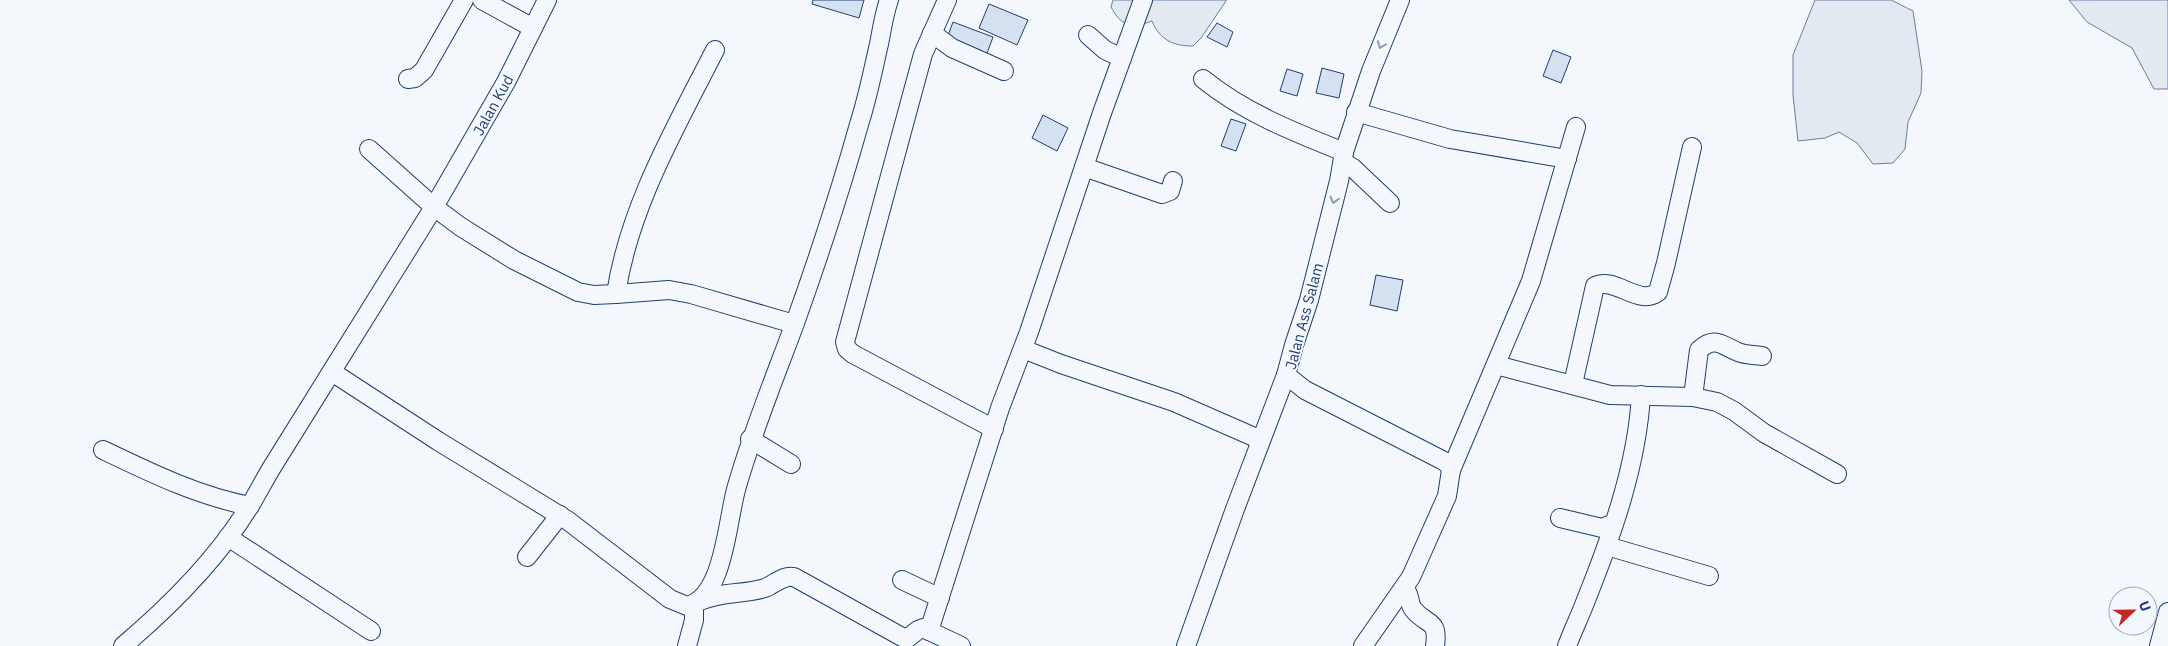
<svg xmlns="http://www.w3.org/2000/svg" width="2168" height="646" viewBox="0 0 2168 646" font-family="'IBM Plex Sans',sans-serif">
  <rect width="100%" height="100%" fill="#f4f7fb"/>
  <!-- green -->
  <g fill="#e3e9f0" stroke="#687fa3">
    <path d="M1113 0H1226V1L1201 38 1193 46C1173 46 1160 40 1152 21 1131 29 1121 26 1111 7Z"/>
    <path d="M1815 0H1891L1913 11 1922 71 1921 93 1908 122 1905 149 1893 163 1873 164 1857 143 1839 132 1825 138 1798 141 1793 95V55Z"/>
    <path d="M2069 0H2168V89H2154L2132 48 2087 22Z"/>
  </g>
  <!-- building -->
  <g fill="#d5e0f0" stroke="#1d3f73">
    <path d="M813 0H864L859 18 812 4Z"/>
    <path d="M989 4 1028 20 1017 45 979 28Z"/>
    <path d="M953 22 993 37 986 56 946 41Z"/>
    <path d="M1217 23 1233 32 1227 47 1207 37Z"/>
    <path d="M1553 50 1571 57 1561 83 1543 76Z"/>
    <path d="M1322 68 1344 74 1339 98 1316 93Z"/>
    <path d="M1287 69 1303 74 1297 96 1280 91Z"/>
    <path d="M1043 115 1068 128 1057 151 1032 138Z"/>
    <path d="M1231 119 1246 124 1236 151 1221 146Z"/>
    <path d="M1376 275 1403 280 1397 311 1370 305Z"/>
  </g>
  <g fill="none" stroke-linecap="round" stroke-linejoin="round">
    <defs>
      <g id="minor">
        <path d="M482 0 533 28"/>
        <path d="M947 0 923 54 845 342 847 349 853 354 994 429"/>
        <path d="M932 33 952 48 1004 71"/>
        <path d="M1088 35 1105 50 1122 58"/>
        <path d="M408 79 415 78 424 70 464 0"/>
        <path d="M1203 79C1245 113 1294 132 1344 152"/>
        <path d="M1356 112 1450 139 1567 159"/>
        <path d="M369 149 434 207 461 227 514 260 578 292 594 295 616 294 669 290 691 294 794 324"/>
        <path d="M1343 162 1353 168 1390 203"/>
        <path d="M1084 167 1162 194 1170 191 1173 181"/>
        <path d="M616 294C629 207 676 127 715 50"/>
        <path d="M1023 349 1061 364 1174 402 1261 440"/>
        <path d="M1496 365 1610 395 1693 397 1717 402 1734 411 1764 433 1837 474"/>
        <path d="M332 372 438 441 567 520 670 599 687 606C725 597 727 518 737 486 753 430 775 377 795 323 819 256 841 189 860 121 868 96 873 70 879 44 882 29 884 14 889 0"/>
        <path d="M1286 375 1305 390 1442 460 1448 464 1451 470 1447 496 1411 577 1363 646"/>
        <path d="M1573 384 1595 286C1615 276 1639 307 1658 292L1666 263 1692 147"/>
        <path d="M1693 397 1699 350C1715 335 1723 346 1738 352 1745 355 1755 355 1762 356"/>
        <path d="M750 439 791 464"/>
        <path d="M103 450C151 473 198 496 250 506"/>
        <path d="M1451 470 1531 281 1576 127"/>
        <path d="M1560 518 1602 528 1614 523"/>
        <path d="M228 537 371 631"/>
        <path d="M1607 546 1709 576"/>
        <path d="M527 557 560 515"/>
        <path d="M902 580 940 598"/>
        <path d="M1404 588C1411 594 1408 602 1413 609 1426 626 1439 618 1435 646"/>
        <path d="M700 601C722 591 742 595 765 588 775 584 783 575 794 577L902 637 908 638 918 630 923 628 961 646"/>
        <path d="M929 631 1000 408 1029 332 1102 113 1143 0"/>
        <path d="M123 646C169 607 217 559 249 507 258 493 265 478 274 464L434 207 506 82 547 0"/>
        <path d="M687 646 694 620V604"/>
        <path d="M1186 646 1235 509 1286 375 1294 345 1309 300 1339 181 1344 152 1371 71 1400 0"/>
        <path d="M1567 646C1573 630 1580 616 1586 600 1612 535 1637 465 1641 395"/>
        <path d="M2159 646 2168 612"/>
      </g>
    </defs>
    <!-- minor casing -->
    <use href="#minor" stroke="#1d3f73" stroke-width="20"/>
    <!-- minor -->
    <use href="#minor" stroke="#f4f7fb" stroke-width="18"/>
  </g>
  <!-- one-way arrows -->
  <defs><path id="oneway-chevron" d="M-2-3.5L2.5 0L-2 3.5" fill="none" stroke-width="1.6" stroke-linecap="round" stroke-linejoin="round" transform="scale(1.25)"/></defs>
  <g stroke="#889bb7">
    <use href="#oneway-chevron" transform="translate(1381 45) rotate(111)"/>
    <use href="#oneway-chevron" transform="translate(1334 200) rotate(105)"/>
  </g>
  <g text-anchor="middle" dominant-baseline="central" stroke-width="4" stroke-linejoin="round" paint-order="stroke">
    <!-- street labels -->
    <g font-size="15" fill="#1d3f73" stroke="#f4f7fb">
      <text transform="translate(493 105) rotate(-61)">Jalan Kud</text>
      <text transform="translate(1304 316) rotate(-75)">Jalan Ass Salam</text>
    </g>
  </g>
  <!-- north arrow -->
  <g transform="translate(2133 611) rotate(68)"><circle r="24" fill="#f4f7fb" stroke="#9eadc5"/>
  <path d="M0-4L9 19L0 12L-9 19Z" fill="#c62828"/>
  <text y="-8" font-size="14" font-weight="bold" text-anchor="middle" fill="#1d3f73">U</text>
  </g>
</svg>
